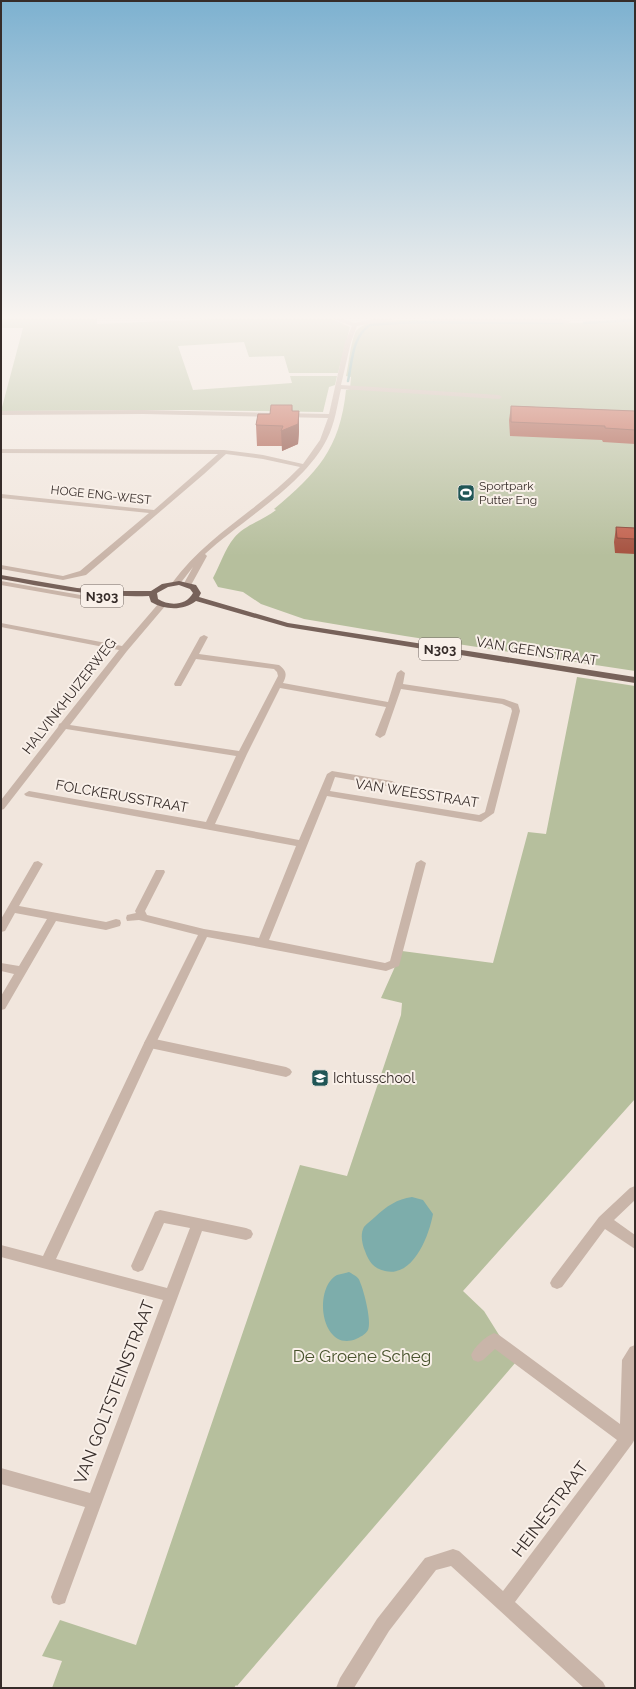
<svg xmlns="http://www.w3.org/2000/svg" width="636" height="1689" viewBox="0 0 636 1689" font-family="Raleway,sans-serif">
  <rect width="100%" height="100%" fill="#f1e6dd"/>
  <!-- green -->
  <g fill="#b6bf9d">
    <path d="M1 319H97V324L215 319H332L350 327 338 373H289L284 356 249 357 244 342 178 346 193 390 292 383 290 376H337L335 385 329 387 323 412 184 410 1 411 23 328H1Z"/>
    <path d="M635 319V671L405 636 304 619 261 604 243 592 218 587 213 578C220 565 225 549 234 538 244 525 264 520 276 510L274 509C317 473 340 449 346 390L350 389 351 377 346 376C349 363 350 346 355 333 361 319 398 320 411 320L577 323Z"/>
    <path d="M577 677 635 686V1099L463 1291 484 1311 516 1362 237 1686 236 1685 234 1688H52L62 1661 42 1656 60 1620 136 1645 300 1165 347 1176 401 1015 402 1003 381 998 402 951 493 963 528 832 546 834Z"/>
  </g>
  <!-- water -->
  <g fill="#7dadab">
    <path d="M412 1197 423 1200 433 1214C429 1236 413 1278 385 1271 373 1268 369 1262 365 1251 362 1244 360 1234 364 1227 367 1223 372 1220 375 1217 387 1206 397 1199 412 1197Z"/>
    <path d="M349 1272C354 1275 359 1277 360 1282 364 1291 372 1322 368 1330 365 1335 360 1337 356 1339 322 1353 312 1289 337 1275 341 1274 346 1273 349 1272Z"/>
  </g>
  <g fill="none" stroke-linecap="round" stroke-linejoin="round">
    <!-- stream -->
    <g stroke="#7dadab" stroke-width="2.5">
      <path d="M584 323 634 320"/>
      <path d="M348 381C352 363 352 336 370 325L413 322 562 323"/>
    </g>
    <!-- pedestrian -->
    <path fill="#c9b5a9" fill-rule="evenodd" d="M150 1038 286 1067 290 1069 292 1072 290 1075 286 1077 150 1048 146 1046 144 1043 146 1040Z"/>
    <!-- minor -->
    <g fill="#c9b5a9" fill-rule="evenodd">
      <path d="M333 319H342L355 323 372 319H396L357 326 351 342 341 385 499 395 502 397 499 399 341 389C337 406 335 423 327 439 304 485 243 519 205 554L207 556 190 587H187L183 585 193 567 179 585H176L172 583C207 535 260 509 300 467L263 459 226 454 204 474 86 575 63 580 1 569V565L63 576 80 571 149 513 1 498V494L154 510 218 454 1 453V449L224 450 263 455 303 464 320 440 328 418 143 414 1 415V411L143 410 329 414 345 342 352 326Z"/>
      <path d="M429 319H560L571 321 568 323 432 321Z"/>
      <path d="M1 581 92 597 96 599 92 601 1 585Z"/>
      <path d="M159 603H165L166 605 127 651 70 725 239 751 278 676 277 672 274 669 196 659 181 686H175L174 684 200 637 204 635 208 637 199 654 279 665C287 671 287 675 283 683L388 702 397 673 401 670 405 673 403 684 504 699 518 704 520 711 494 813 481 822 327 796 269 940 385 963 390 961 416 863 421 860 426 863 399 966 386 971 207 937 156 1043 56 1259 167 1288 190 1228 164 1223 143 1270 138 1272 133 1270 131 1266 155 1212 160 1210 246 1228 251 1230 253 1234 251 1238 246 1240 202 1231 67 1597 65 1603 59 1605 53 1603 51 1597 85 1507 1 1484V1468L90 1493 163 1300 1 1257V1245L43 1256 144 1043 198 935 139 920 127 921 126 918 127 915 136 913 135 911 156 870H164L165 872 145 911 147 915 204 929 259 938 296 846 26 796 24 794 29 791 206 822 236 756 66 729 4 809 1 810V800L58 727 59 724 61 723 119 650 1 627V623L122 646ZM280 688 386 707 375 735 380 738 385 735 401 689 502 704 511 708 512 711 485 812 479 815 330 791 335 777 392 787 397 784 392 781 332 771 327 774 299 840 215 824 247 754Z"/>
      <path d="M38 861 43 864 19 906 106 922 116 919 120 920 121 923 120 926 106 930 56 921 5 1009 1 1010V996L14 974 1 971V963L19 966 47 919 15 913 5 931 1 932V919L34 862Z"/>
      <path d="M635 1186V1200L614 1220 635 1235V1249L605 1229 562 1287 557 1289 552 1287 550 1283 552 1279 599 1217 630 1188Z"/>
      <path d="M494 1333 499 1335 620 1424 622 1360 630 1347 635 1345V1439L632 1444 515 1602 603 1682 606 1688H584L451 1566 436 1570 389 1631 354 1688H336L340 1678 377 1619 425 1558 453 1549 459 1551 503 1591 617 1440 495 1349 483 1360 478 1362 473 1360 471 1355C475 1346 485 1337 494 1333Z"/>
    </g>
    <!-- primary -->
    <path fill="#77625a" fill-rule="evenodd" d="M1 575 77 588 115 591H151L162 584 179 581 196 585 201 593 199 597 288 623 635 677V683L287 627 196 601C183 611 165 610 151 602L149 596C99 598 50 588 1 579ZM179 585 190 589 193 593C186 606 169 606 158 599L157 593 168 587Z"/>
  </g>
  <!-- wall -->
  <g fill="#a65240">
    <path d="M292 405V411L299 431 298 444 282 451V446H257L256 425 270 414Z"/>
    <path d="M511 406 635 411V444L603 442 602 440 510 436 509 420Z"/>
    <path d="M616 527 635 528V554L615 553 614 542Z"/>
  </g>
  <!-- shaded-wall -->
  <path fill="#874234" d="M292 405 293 426 299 411V431L298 444 282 451 281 431 292 411Z"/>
  <!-- building -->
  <g fill="#c15f4b" stroke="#874234">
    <path d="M271 405H292V411H299L298 424 281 431 283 426 256 425 258 414H270Z"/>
    <path d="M511 406 635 411V430L605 428V426L511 422Z"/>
    <path d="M616 527 635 528V539L617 538Z"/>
  </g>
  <!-- sky -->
  <linearGradient id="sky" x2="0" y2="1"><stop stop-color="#7db1d0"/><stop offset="0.57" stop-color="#f9f4f0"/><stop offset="1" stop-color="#f9f4f0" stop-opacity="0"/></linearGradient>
  <rect width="636" height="556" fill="url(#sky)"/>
  <!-- icons -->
  <defs>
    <symbol id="stadium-square" viewBox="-11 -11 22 22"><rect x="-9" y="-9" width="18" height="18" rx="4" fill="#205656" stroke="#f9f0e9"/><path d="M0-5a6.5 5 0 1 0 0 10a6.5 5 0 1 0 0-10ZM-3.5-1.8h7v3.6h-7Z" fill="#fff"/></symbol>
    <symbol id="school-square" viewBox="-11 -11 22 22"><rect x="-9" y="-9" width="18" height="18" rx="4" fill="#205656" stroke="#f9f0e9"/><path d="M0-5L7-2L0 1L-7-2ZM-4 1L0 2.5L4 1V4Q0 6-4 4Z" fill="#fff"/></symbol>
  </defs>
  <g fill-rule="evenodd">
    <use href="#stadium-square" x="456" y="483" width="20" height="20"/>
    <use href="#school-square" x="310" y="1068" width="20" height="20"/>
  </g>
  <g text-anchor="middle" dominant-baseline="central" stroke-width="4" stroke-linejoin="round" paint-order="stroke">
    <!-- far-poi labels -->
    <g font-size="12" fill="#362c29" stroke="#f9f0e9" text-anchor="start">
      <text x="479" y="486">Sportpark<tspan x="479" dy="14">Putter Eng</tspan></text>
    </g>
    <!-- far-street labels -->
    <g font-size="12" fill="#362c29" stroke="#f9f0e9">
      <text transform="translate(101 495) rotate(6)">HOGE ENG-WEST</text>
    </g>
    <!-- shield labels -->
    <g fill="#f9f0e9" stroke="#706763" stroke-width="1">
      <rect x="81" y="585" width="42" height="22" rx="3"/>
      <rect x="419" y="638" width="42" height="22" rx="3"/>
    </g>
    <g font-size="13" font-weight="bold" fill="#362c29">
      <text x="102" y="596">N303</text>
      <text x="440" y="649">N303</text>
    </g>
    <!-- street labels -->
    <g font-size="14" fill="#362c29" stroke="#f9f0e9">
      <text transform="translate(537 651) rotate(9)">VAN GEENSTRAAT</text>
      <text transform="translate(69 696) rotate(-52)">HALVINKHUIZERWEG</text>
      <text transform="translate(417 793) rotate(9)">VAN WEESSTRAAT</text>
      <text transform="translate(122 796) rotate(10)">FOLCKERUSSTRAAT</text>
    </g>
    <!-- poi labels -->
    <g font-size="14" fill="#362c29" stroke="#f9f0e9" text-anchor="start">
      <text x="333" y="1078">Ichtusschool</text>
    </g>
    <!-- near-park labels -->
    <g font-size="17" fill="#48532d" stroke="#f9f0e9">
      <text x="362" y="1356">De Groene Scheg</text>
    </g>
    <!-- near-street labels -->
    <g font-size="17" fill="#362c29" stroke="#f9f0e9">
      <text transform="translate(114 1392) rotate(-69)">VAN GOLTSTEINSTRAAT</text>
      <text transform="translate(550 1509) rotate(-53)">HEINESTRAAT</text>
    </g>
  </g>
  <!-- border -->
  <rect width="636" height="1689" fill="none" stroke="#362c29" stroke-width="4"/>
</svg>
